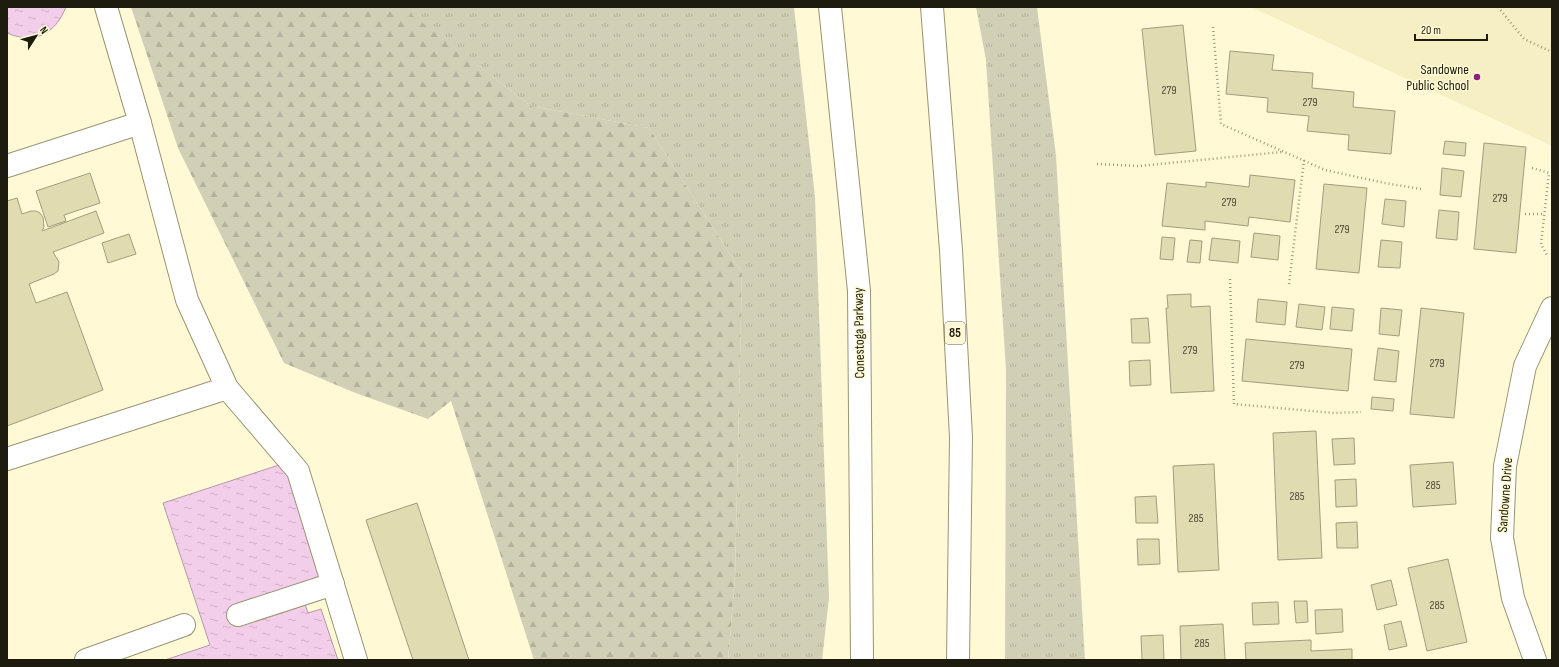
<svg xmlns="http://www.w3.org/2000/svg" width="1559" height="667" viewBox="0 0 1559 667" font-family="'Sofia Sans Condensed',sans-serif">
  <defs>
    <pattern id="grass-tufts" width="24" height="20" patternUnits="userSpaceOnUse"><rect width="24" height="20" fill="#d2cfb7"/><path d="M3 7l-1-3M5 7V3M7 7l1-3M15 17l-1-3M17 17v-4M19 17l1-3" fill="none" stroke="#b4b19c"/></pattern>
    <pattern id="forest-firs" width="22" height="20" patternUnits="userSpaceOnUse"><rect width="22" height="20" fill="#d2cfb7"/><path d="M5 1l3.5 6h-7zM16 11l3.5 6h-7z" fill="#b4b19c"/></pattern>
    <pattern id="water-ripples" width="26" height="14" patternUnits="userSpaceOnUse"><rect width="26" height="14" fill="#f3ceea"/><path d="M2 4q2-2 4 0t4 0M15 11q2-2 4 0t4 0" fill="none" stroke="#d0b0c8"/></pattern>
  </defs>
  <rect width="100%" height="100%" fill="#fffad5"/>
  <!-- built -->
  <path fill="#f5efc3" d="M1251 7H1552V146Z"/>
  <!-- grass -->
  <g fill="url(#grass-tufts)">
    <path d="M410 7H794L815 197 829 598 822 660H728L735 577 742 273 649 128 531 106 411 15Z"/>
    <path d="M976 7H1037L1056 155 1085 660H1005L1006 370 986 60Z"/>
  </g>
  <!-- forest -->
  <path fill="url(#forest-firs)" d="M131 7H410L412 15 531 106 649 128 742 273 735 577 728 660H534L451 401 428 419 353 392 284 363 178 148Z"/>
  <!-- water -->
  <g fill="url(#water-ripples)" stroke="#b399a8">
    <path d="M7 7H66C55 34 35 45 7 33Z"/>
    <path d="M285 463 324 578 299 586 308 613 321 609 338 660H165L210 645 163 503Z"/>
  </g>
  <!-- building -->
  <g fill="#e1dbb2" stroke="#a29d7b">
    <path d="M1183 25 1196 151 1155 155 1142 29Z"/>
    <path d="M1230 51 1274 55 1272 70 1313 73 1312 88 1354 92 1353 107 1395 111 1391 154 1348 150 1349 135 1307 131 1309 116 1267 112 1268 98 1226 94Z"/>
    <path d="M1445 141 1466 143 1465 156 1443 154Z"/>
    <path d="M1484 143 1526 147 1516 253 1474 249Z"/>
    <path d="M1442 168 1464 171 1461 197 1440 195Z"/>
    <path d="M90 173 100 203 64 215 66 221 48 227 36 191Z"/>
    <path d="M1250 175 1295 180 1290 222 1249 217 1248 226 1205 221V230L1162 226 1167 183 1206 187V182L1249 187Z"/>
    <path d="M1324 184 1367 188 1359 273 1316 269Z"/>
    <path d="M17 198 22 214 31 211H36L40 213 43 217 44 227 42 231 96 211 104 233 53 252 59 262 58 271 54 274 29 284 36 303 67 292 103 390 7 426V201Z"/>
    <path d="M1385 199 1406 201 1404 227 1382 224Z"/>
    <path d="M1439 210 1459 212 1457 240 1436 238Z"/>
    <path d="M1254 233 1280 236 1278 260 1251 257Z"/>
    <path d="M129 234 136 254 108 263 102 243Z"/>
    <path d="M1162 237 1175 238 1173 260 1160 259Z"/>
    <path d="M1212 238 1240 241 1238 263 1209 260Z"/>
    <path d="M1190 240 1202 241 1200 263 1187 262Z"/>
    <path d="M1381 240 1402 242 1400 268 1378 267Z"/>
    <path d="M1191 294V307L1210 306 1214 391 1171 393 1166 308H1168L1167 295Z"/>
    <path d="M1258 299 1287 302 1285 325 1256 322Z"/>
    <path d="M1299 304 1325 307 1322 330 1296 327Z"/>
    <path d="M1332 307 1354 309 1352 331 1330 329Z"/>
    <path d="M1381 308 1402 310 1399 336 1379 334Z"/>
    <path d="M1421 308 1464 313 1454 418 1410 414Z"/>
    <path d="M1148 318 1150 343H1132L1131 319Z"/>
    <path d="M1246 339 1352 349 1348 391 1242 381Z"/>
    <path d="M1378 348 1399 351 1396 382 1374 380Z"/>
    <path d="M1150 360 1151 385 1130 386 1129 361Z"/>
    <path d="M1372 397 1394 399 1393 411 1371 409Z"/>
    <path d="M1316 431 1322 558 1278 560 1273 433Z"/>
    <path d="M1354 438 1355 464 1334 465 1332 439Z"/>
    <path d="M1453 462 1456 504 1413 507 1410 465Z"/>
    <path d="M1214 464 1219 570 1178 572 1173 466Z"/>
    <path d="M1356 479 1357 506 1336 507 1335 480Z"/>
    <path d="M1156 496 1158 523H1136L1135 497Z"/>
    <path d="M417 503 469 660H413L366 520Z"/>
    <path d="M1357 522 1358 548H1337L1336 523Z"/>
    <path d="M1137 539H1159L1160 564 1138 565Z"/>
    <path d="M1448 559 1467 642 1427 651 1408 568Z"/>
    <path d="M1391 580 1397 605 1377 610 1371 585Z"/>
    <path d="M1294 601H1307L1308 622 1296 623Z"/>
    <path d="M1278 602 1279 624 1253 625 1252 603Z"/>
    <path d="M1342 609 1343 632 1316 634 1315 610Z"/>
    <path d="M1401 621 1407 646 1389 650 1384 625Z"/>
    <path d="M1223 624 1225 660H1181L1180 626Z"/>
    <path d="M1163 635 1164 660H1142L1141 636Z"/>
    <path d="M1311 640V651L1352 649V660H1246L1245 643Z"/>
  </g>
  <g fill="none" stroke-linecap="round" stroke-linejoin="round">
    <defs>
      <g id="minor">
        <path d="M106 7 140 123 187 300 227 388 298 471 356 660"/>
        <path d="M7 166 140 123"/>
        <path d="M7 459 227 388"/>
        <path d="M238 615 333 584"/>
        <path d="M86 660 184 625"/>
        <path d="M1535 660 1513 598 1502 538 1505 466 1525 366 1552 308"/>
      </g>
      <g id="highway">
        <path d="M830 7 859 291 862 660"/>
        <path d="M932 7 951 250 961 437 958 660"/>
      </g>
    </defs>
    <!-- minor casing -->
    <use href="#minor" stroke="#999472" stroke-width="24"/>
    <!-- highway casing -->
    <use href="#highway" stroke="#999472" stroke-width="24"/>
    <!-- path -->
    <g stroke="#9c997e" stroke-width="2.5" stroke-dasharray="1 3" stroke-linecap="butt">
      <path d="M1498 7 1524 39 1552 52"/>
      <path d="M1213 27 1221 124 1325 170 1385 183 1421 189"/>
      <path d="M1097 164 1139 166 1282 152"/>
      <path d="M1532 168 1549 173 1541 244 1548 257"/>
      <path d="M1525 214H1543"/>
      <path d="M1230 279 1234 404 1334 413 1361 412"/>
      <path d="M1289 284 1304 160"/>
    </g>
    <!-- minor -->
    <use href="#minor" stroke="#fff" stroke-width="22"/>
    <!-- highway -->
    <use href="#highway" stroke="#fff" stroke-width="22"/>
  </g>
  <!-- markers -->
  <circle fill="#901e7e" stroke="#fffad5" stroke-width="1.5" cx="1477" cy="77" r="4"/>
  <g text-anchor="middle" dominant-baseline="central" stroke-width="3" stroke-linejoin="round" paint-order="stroke">
    <!-- number labels -->
    <g font-size="12" fill="#4f4c38">
      <text x="1169" y="90">279</text>
      <text x="1310" y="102">279</text>
      <text x="1500" y="198">279</text>
      <text x="1229" y="202">279</text>
      <text x="1342" y="229">279</text>
      <text x="1190" y="350">279</text>
      <text x="1437" y="363">279</text>
      <text x="1297" y="365">279</text>
      <text x="1433" y="485">285</text>
      <text x="1297" y="496">285</text>
      <text x="1196" y="518">285</text>
      <text x="1437" y="605">285</text>
      <text x="1202" y="643">285</text>
    </g>
    <!-- shield labels -->
    <rect fill="#fffad5" stroke="#625f4a" stroke-width="1" x="945" y="322" width="20" height="22" rx="3"/>
    <g font-size="13" font-weight="bold" fill="#1e1c0f">
      <text x="955" y="333">85</text>
    </g>
    <!-- poi labels -->
    <g font-size="14" fill="#1e1c0f" stroke="#fffad5" text-anchor="end">
      <text x="1469" y="69">Sandowne<tspan x="1469" dy="16">Public School</tspan></text>
    </g>
    <!-- street labels -->
    <g font-size="14" fill="#1e1c0f" stroke="#fffad5">
      <text transform="translate(859 333) rotate(-91)">Conestoga Parkway</text>
      <text transform="translate(1505 495) rotate(-86)">Sandowne Drive</text>
    </g>
  </g>
  <!-- border -->
  <rect width="1559" height="667" fill="none" stroke="#1e1c0f" stroke-width="16"/>
  <!-- north arrow -->
  <g transform="translate(36 36) rotate(54)" stroke="#fffad5" stroke-width="3" paint-order="stroke">
  <path d="M0-3L7 15L0 10L-7 15Z" fill="#1e1c0f"/>
  <text y="-6" font-size="11" font-weight="bold" text-anchor="middle" fill="#1e1c0f">N</text>
  </g>
  <!-- scale -->
  <path d="M1415 34v6h72v-6" fill="none" stroke="#1e1c0f" stroke-width="2"/>
  <text x="1421" y="34" font-size="12" fill="#1e1c0f" stroke="#fffad5" stroke-width="3" paint-order="stroke">20 m</text>
</svg>
